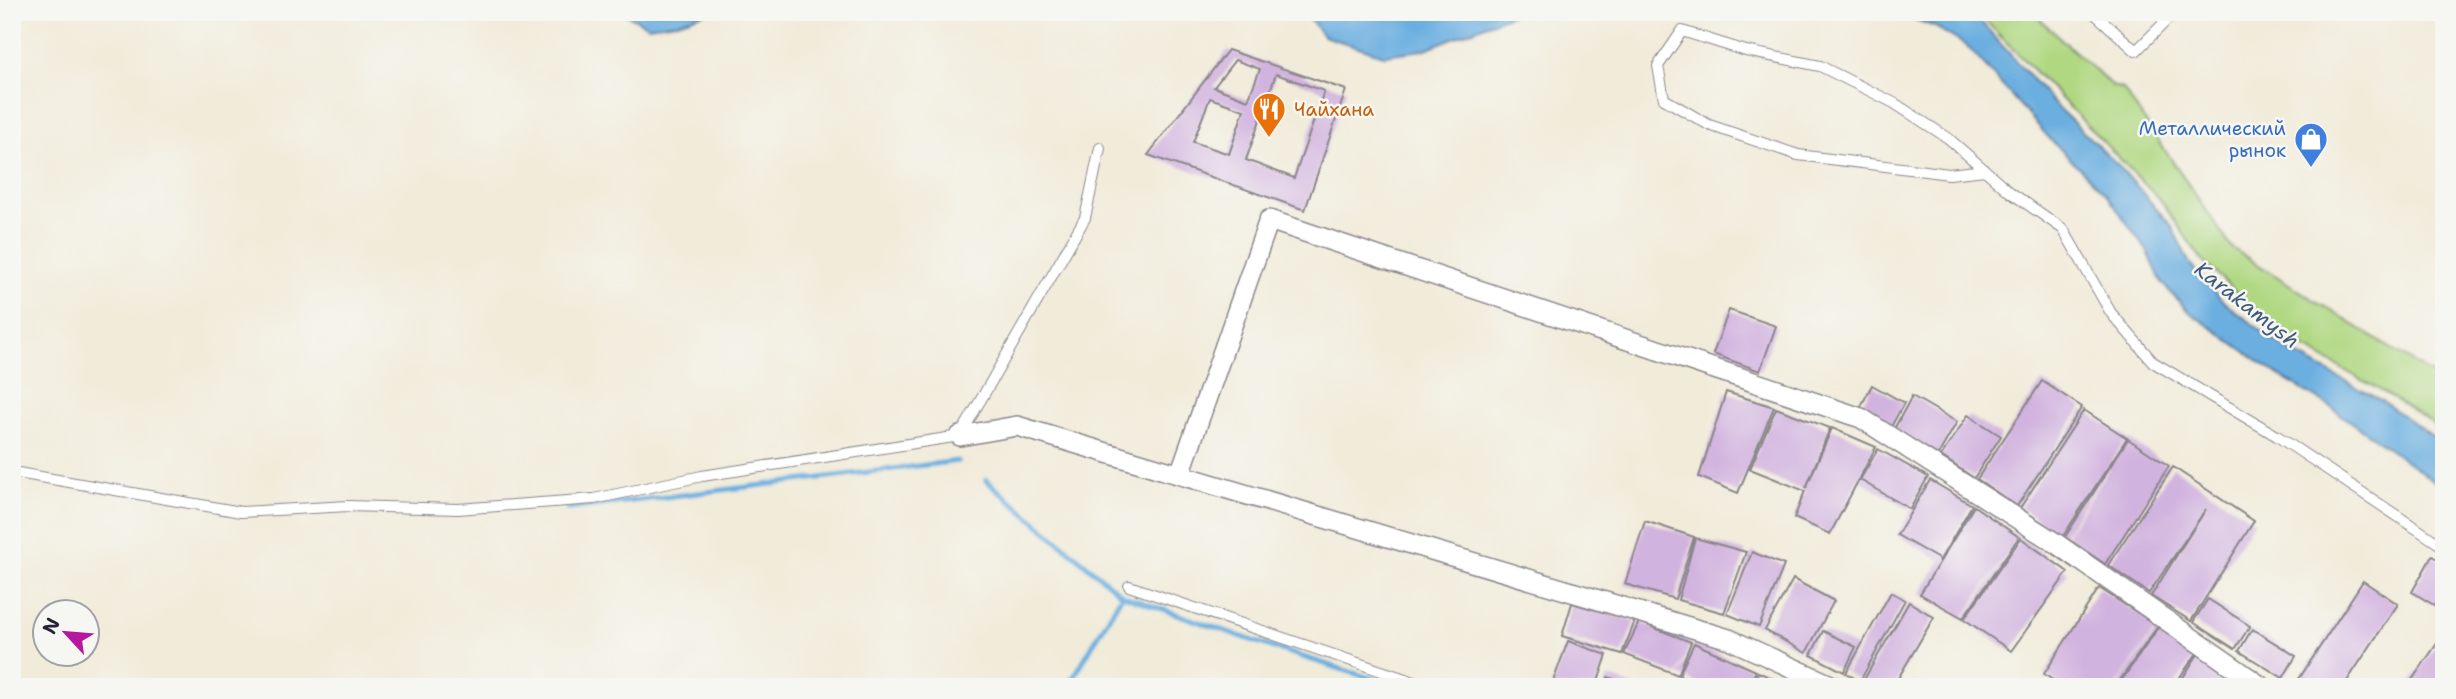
<svg xmlns="http://www.w3.org/2000/svg" width="2456" height="699" viewBox="0 0 2456 699" font-family="'Shantell Sans',sans-serif">
  <rect width="100%" height="100%" fill="#f6f6f2"/>
  <filter id="ink" filterUnits="userSpaceOnUse"><feTurbulence type="fractalNoise" baseFrequency=".0143" numOctaves="2"/><feDisplacementMap in="SourceGraphic" scale="14" xChannelSelector="R" yChannelSelector="G"/><feConvolveMatrix kernelMatrix="1 2 1 2 8 2 1 2 1" color-interpolation-filters="sRGB"/></filter>
  <filter id="wash" filterUnits="userSpaceOnUse"><feTurbulence type="fractalNoise" baseFrequency=".00686" numOctaves="4" result="noise"/><feDisplacementMap in="SourceGraphic" scale="28" xChannelSelector="R" yChannelSelector="G"/><feGaussianBlur stdDeviation="1.57" result="paint"/><feColorMatrix in="noise" values="0 0 0 0 0 0 0 0 0 0 0 0 0 0 0 0 0 1.4 0 .05"/><feComposite in="paint" operator="in"/></filter>
  <g filter="url(#wash)">
    <rect width="100%" height="100%" fill="#f1ebd9"/>
    <!-- green -->
    <path fill="#b0d882" stroke="#697d5e" stroke-width="2" d="M1977 12H2032L2112 86 2123 89 2232 248 2444 382V431L2383 392 2279 333 2202 260 2160 200Z"/>
    <!-- water -->
    <g fill="#6aafe0" stroke="#46688e" stroke-width="2">
      <path d="M622 12H709L678 22 648 26Z"/>
      <path d="M1305 12H1518L1423 50 1384 55 1323 36Z"/>
      <path d="M1895 12H1969L1982 23 2057 107 2117 164 2171 225 2191 266 2224 302 2284 348 2382 401 2444 444V488L2329 406 2281 377 2188 311 2162 283 2148 252 2106 194 2050 139 1967 46 1935 27Z"/>
    </g>
    <g fill="none" stroke-linecap="round" stroke-linejoin="round">
      <!-- stream -->
      <g stroke="#6aafe0" stroke-width="5">
        <path d="M986 480 1122 595 1271 647 1392 685"/>
        <path d="M568 509 958 461"/>
        <path d="M1068 687 1122 595"/>
      </g>
    </g>
    <g id="blocks">
      <!-- building -->
      <g fill="#d1b3df" fill-rule="evenodd">
        <path d="M1228 50 1346 90 1305 210 1148 155ZM1235 60 1260 69 1248 100 1214 87ZM1276 74 1324 91 1294 178 1246 160ZM1210 98 1244 110 1229 154 1193 142Z"/>
        <path d="M1729 310 1776 326 1760 371 1713 354Z"/>
        <path d="M2042 381 2082 407 2017 506 1977 479Z"/>
        <path d="M1872 385 1904 403 1891 427 1859 410Z"/>
        <path d="M1726 392 1774 407 1738 493 1699 477Z"/>
        <path d="M1912 396 1957 422 1938 455 1894 429Z"/>
        <path d="M1776 408 1830 428 1806 488 1832 428 1876 447 1830 534 1794 518 1805 491 1750 469Z"/>
        <path d="M2084 410 2127 438 2063 536 2020 508Z"/>
        <path d="M1968 415 2001 436 1974 478 1941 456Z"/>
        <path d="M2128 439 2169 466 2105 564 2065 537Z"/>
        <path d="M1878 449 1928 477 1910 509 1860 480Z"/>
        <path d="M2173 467 2254 521 2191 621 2151 596 2206 509 2149 593 2108 565Z"/>
        <path d="M1930 480 1972 505 1940 560 1897 535Z"/>
        <path d="M1974 506 2019 537 1963 618 1920 594Z"/>
        <path d="M1645 521 1694 537 1675 599 1625 584Z"/>
        <path d="M1695 538 1746 552 1724 613 1678 600Z"/>
        <path d="M2021 538 2068 572 2011 651 1964 619Z"/>
        <path d="M1752 552 1784 565 1759 627 1727 614Z"/>
        <path d="M2432 556 2444 563V611L2412 592Z"/>
        <path d="M1793 579 1834 601 1806 653 1765 630Z"/>
        <path d="M2363 581 2398 604 2343 687H2298L2295 685Z"/>
        <path d="M2099 588 2158 626 2115 687H2063L2044 674Z"/>
        <path d="M1891 592 1905 600 1860 681 1846 673Z"/>
        <path d="M2208 599 2250 626 2235 649 2193 622Z"/>
        <path d="M1909 602 1934 617 1893 687H1869L1862 683Z"/>
        <path d="M1572 603 1635 621 1622 654 1562 636Z"/>
        <path d="M1639 622 1691 642 1678 675 1624 654Z"/>
        <path d="M2159 627 2197 653 2173 687H2117Z"/>
        <path d="M2252 629 2296 656 2283 678 2239 651Z"/>
        <path d="M1823 631 1856 647 1844 672 1811 655Z"/>
        <path d="M2441 638 2444 640V687H2407Z"/>
        <path d="M1568 641 1607 655 1596 687H1551Z"/>
        <path d="M1694 643 1756 671 1749 687H1705L1679 675Z"/>
        <path d="M2198 654 2242 683 2239 687H2177Z"/>
        <path d="M1758 672 1785 684 1783 687H1751Z"/>
        <path d="M1608 677 1634 686V687H1605Z"/>
      </g>
    </g>
  </g>
  <g filter="url(#ink)">
    <use href="#blocks" fill-opacity="0" stroke="#8a868a" stroke-width="2"/>
    <g fill="none" stroke-linecap="round" stroke-linejoin="round">
      <defs>
        <g id="service">
          <path d="M2093 12 2136 51 2175 12"/>
          <path d="M1985 170 1949 174 1798 155 1709 125 1664 99 1658 66 1682 31 1746 51 1820 66 1894 103 1948 138 2010 192 2063 229 2111 313 2153 362 2277 436 2444 547"/>
          <path d="M12 472 241 512 348 506 458 509 594 499 702 476 960 436 1085 218 1100 148"/>
          <path d="M1129 586 1429 687"/>
        </g>
        <g id="minor">
          <path d="M960 436 1017 426 1729 639 1835 687"/>
          <path d="M1180 474 1269 220 1861 418 2057 544 2262 687"/>
        </g>
      </defs>
      <!-- service casing -->
      <use href="#service" stroke="#8a868a" stroke-width="12"/>
      <!-- minor casing -->
      <use href="#minor" stroke="#8a868a" stroke-width="22"/>
      <!-- service -->
      <use href="#service" stroke="#fff" stroke-width="10"/>
      <!-- minor -->
      <use href="#minor" stroke="#fff" stroke-width="19"/>
    </g>
  </g>
  <!-- icons -->
  <defs>
    <symbol id="restaurant-pin" viewBox="-11 -11 22 30"><path d="M0 17L-7.5 6A9.5 9.5 0 1 1 7.5 6Z" fill="#e8710a" stroke="#f6f6f2"/><path d="M-5-6h1v4h1v-4h1v4h1v-4h1v5L-1.5 .5V6h-2V.5L-5-1ZM5-6V6H3V1.5H1.5Q1.5-4 5-6Z" fill="#fff"/></symbol>
    <symbol id="shop-pin" viewBox="-11 -11 22 30"><path d="M0 17L-7.5 6A9.5 9.5 0 1 1 7.5 6Z" fill="#3f7fe0" stroke="#f6f6f2"/><path d="M-5-2.5h2.3a2.7 3.5 0 0 1 5.4 0H5L5.5 6h-11ZM-1.5-2.5h3a1.5 2.3 0 0 0-3 0Z" fill="#fff"/></symbol>
  </defs>
  <g fill-rule="evenodd">
    <use href="#restaurant-pin" x="1250" y="90" width="38" height="52"/>
    <use href="#shop-pin" x="2292" y="120" width="38" height="52"/>
  </g>
  <g text-anchor="middle" dominant-baseline="central" stroke-width="5" stroke-linejoin="round" paint-order="stroke">
    <!-- food labels -->
    <g font-size="19" fill="#c56008" stroke="#f6f6f2" text-anchor="start">
      <text x="1294" y="109">Чайхана</text>
    </g>
    <!-- shop labels -->
    <g font-size="19" fill="#366cbe" stroke="#f6f6f2" text-anchor="end">
      <text x="2286" y="128">Металлический<tspan x="2286" dy="22">рынок</tspan></text>
    </g>
    <!-- water labels -->
    <g font-size="21" font-style="italic" fill="#3f5a7d" stroke="#f6f6f2">
      <text transform="translate(2247 305) rotate(38)">Karakamysh</text>
    </g>
  </g>
  <!-- margin -->
  <rect width="2456" height="699" fill="none" stroke="#f6f6f2" stroke-width="42"/>
  <!-- north arrow -->
  <g transform="translate(66 633) rotate(296)"><circle r="33" fill="#f6f6f2" stroke="#a1a1a9" stroke-width="2"/>
  <path d="M0-5L12 26L0 18L-12 26Z" fill="#b5179e"/>
  <text y="-10" font-size="19" font-weight="bold" text-anchor="middle" fill="#22223b">N</text>
  </g>
</svg>
